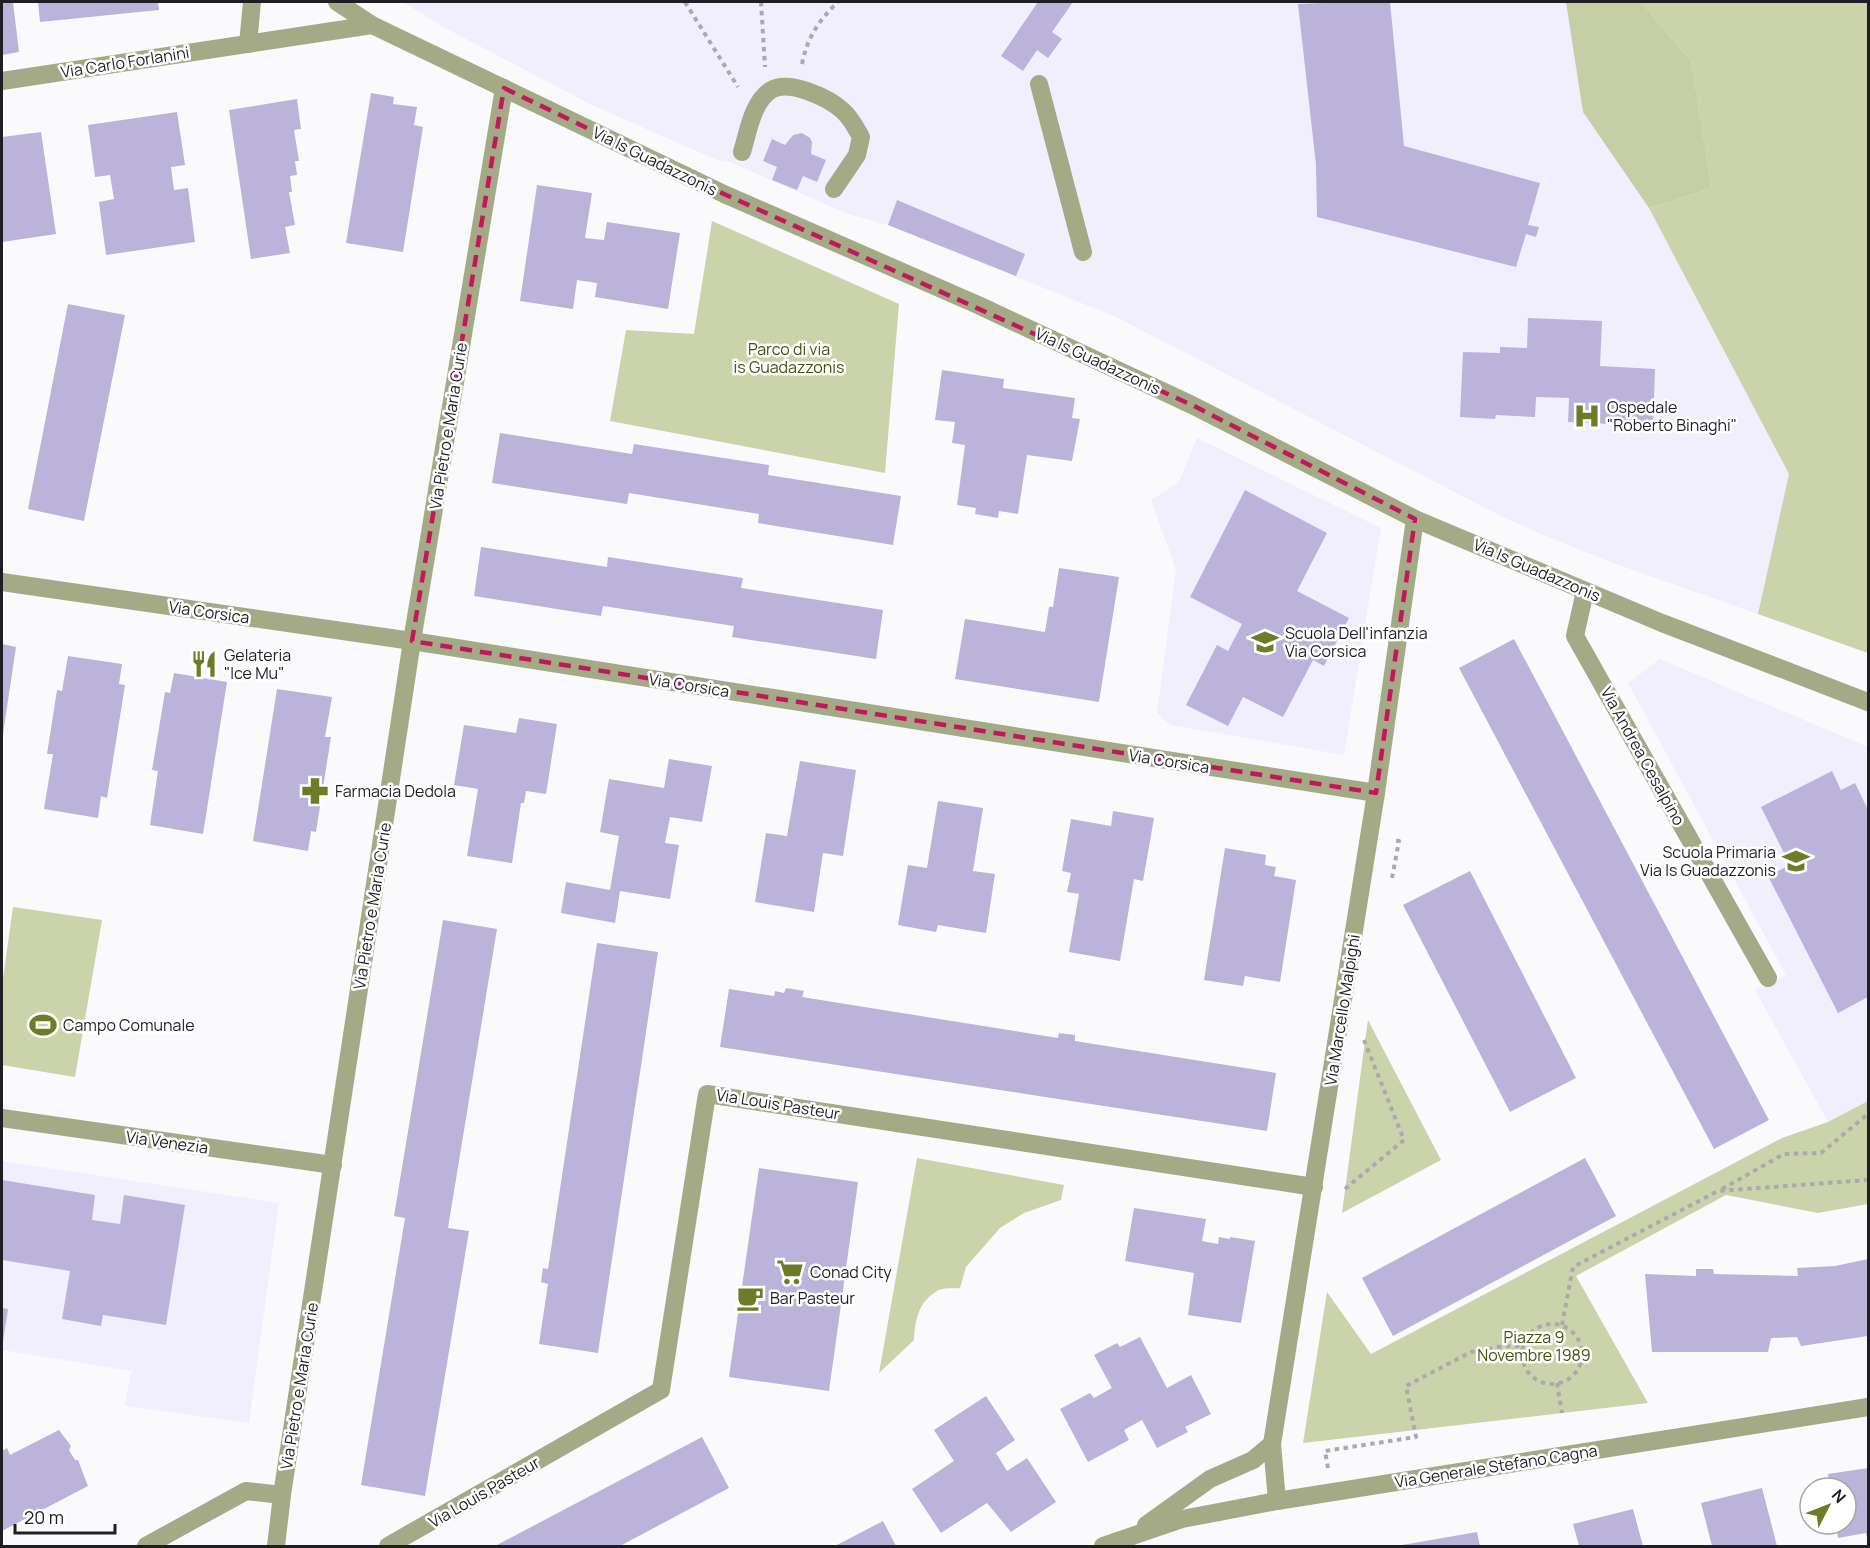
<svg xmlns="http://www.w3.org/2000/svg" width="1870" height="1548" viewBox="0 0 1870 1548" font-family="Manrope,sans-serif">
  <rect width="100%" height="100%" fill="#fafafd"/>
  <!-- built -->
  <g fill="#f1eefe">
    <path d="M403 2H1868V653L1605 560 1541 534 1497 514 1116 317 888 225 845 213 730 162 717 160 594 106 445 28Z"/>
    <path d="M1197 438 1381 528 1344 755 1170 725 1157 713 1176 570 1151 500 1179 482Z"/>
    <path d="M1660 659 1868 747V1101L1828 1122 1755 990 1786 975 1628 683Z"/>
    <path d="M2 1161 279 1203 249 1423 125 1406 131 1371 2 1350Z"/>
  </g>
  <!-- green -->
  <g fill="#cbd3ab">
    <path d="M1641 2H1868V653L1758 614 1789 474 1649 208 1712 188 1691 61Z"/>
    <path d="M712 221 899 304 885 473 610 421 626 330 694 334Z"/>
    <path d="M13 907 102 920 75 1077 2 1065V985Z"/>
    <path d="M1368 1020 1441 1160 1342 1213 1365 1041Z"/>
    <path d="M1868 1101V1204L1818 1213 1726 1195 1576 1276 1648 1403 1303 1443 1327 1292 1371 1354 1782 1138 1828 1122Z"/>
    <path d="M917 1158 1064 1185 1061 1200 1024 1213 1000 1228 966 1267 960 1288C954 1289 943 1287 937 1291 918 1302 915 1321 914 1340L879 1373Z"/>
  </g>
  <!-- forest -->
  <path fill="#c6cea5" d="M1566 2H1641L1691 61 1712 188 1649 208 1583 112Z"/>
  <!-- building -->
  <g fill="#bbb3da">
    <path d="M2 2H13L19 52 2 55Z"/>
    <path d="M38 2H158L159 10 40 22Z"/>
    <path d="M1038 2H1073L1052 32 1062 39 1048 58 1037 50 1023 71 1001 56Z"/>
    <path d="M1349 2H1390L1404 146 1540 183 1528 225 1539 227 1536 237 1526 234 1516 267 1317 217 1316 165 1298 4Z"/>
    <path d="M371 93 394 97 393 104 417 107 414 125 423 127 403 252 346 243Z"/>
    <path d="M297 99 301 129 294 130 299 161H295L297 175 290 176 292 192H289L295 225 285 227 290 253 251 259 229 110Z"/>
    <path d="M177 112 185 165 171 167 174 190 188 188 195 242 106 255 99 202 114 199 110 175 95 177 88 125Z"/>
    <path d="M41 132 56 234 2 242V137Z"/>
    <path d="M802 133 810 138 812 142 811 154 826 160 817 182 803 176 797 190 772 180 777 167 763 161 772 139 785 145 793 135Z"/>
    <path d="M537 185 592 193 585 238 604 240 607 222 680 233 668 309 595 297 597 283 577 280 573 309 520 301Z"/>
    <path d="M897 200 1025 254 1016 276 888 225Z"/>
    <path d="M68 304 125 315 84 521 28 509Z"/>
    <path d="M1528 318 1602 321 1600 366 1655 369 1653 426 1568 422 1569 398 1536 397 1535 417 1496 415 1495 419 1460 417 1463 352 1500 353V347L1527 348Z"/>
    <path d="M942 370 1004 379 1003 388 1075 398 1072 418 1080 419 1072 461 1027 455 1018 514 999 511 998 518 975 514 976 508 957 505 965 445 952 443 955 422 935 420Z"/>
    <path d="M500 433 632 454 634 444 769 465 768 475 901 496 893 545 758 523 759 514 629 493 627 504 492 483Z"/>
    <path d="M1245 490 1327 533 1297 591 1349 618 1324 666 1313 660 1283 717 1243 697 1228 726 1186 705 1217 645 1228 651 1242 624 1190 597Z"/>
    <path d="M481 547 607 567 608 557 743 578 741 588 883 610 876 659 732 637 734 626 603 606 601 616 474 596Z"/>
    <path d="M1059 568 1119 577 1099 702 955 679 965 619 1045 632 1049 607H1053Z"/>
    <path d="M1514 639 1769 1120 1714 1149 1459 668Z"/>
    <path d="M2 644 16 647 3 734H2Z"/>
    <path d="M68 656 122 664 119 684 125 685 107 798 101 796 98 818 44 809 53 754H47L57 690 62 691Z"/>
    <path d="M174 673 227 682 203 834 150 825 158 771 152 770 165 692 170 693Z"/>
    <path d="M277 689 332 697 325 737H331L316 832 311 831 308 851 253 841Z"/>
    <path d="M519 718 557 724 546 794 526 791 524 803H521L512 863 467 856 478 789 454 785 464 725 516 733Z"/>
    <path d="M669 759 712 766 702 822 670 817 665 843 679 845 670 899 620 891 615 923 561 913 566 882 610 890 619 836 600 832 609 779 664 788Z"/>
    <path d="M800 761 856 770 843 856 823 853 814 912 755 902 766 833 787 836Z"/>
    <path d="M1832 771 1841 790 1855 783 1868 810V997L1838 1013 1768 876 1790 865 1761 807Z"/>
    <path d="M938 801 983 808 973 871 995 874 986 933 938 925 936 932 898 925 908 865 927 868Z"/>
    <path d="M1113 811 1154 818 1143 881 1134 879 1120 961 1069 952 1079 894 1067 892 1071 873 1062 871 1071 819 1111 826Z"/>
    <path d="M1225 848 1266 855 1265 865 1276 867 1274 876 1296 880 1280 982 1245 976 1243 986 1204 980Z"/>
    <path d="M1470 871 1576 1078 1510 1112 1403 905Z"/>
    <path d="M443 920 497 929 448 1228 469 1231 425 1496 361 1485 405 1218 394 1216Z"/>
    <path d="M597 943 658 952 598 1353 539 1344 548 1284 541 1282 543 1268 548 1269Z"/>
    <path d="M786 988 804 991 802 997 1058 1038 1059 1033 1075 1035V1041L1276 1073 1267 1131 720 1047 729 989 774 996 775 991 784 993Z"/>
    <path d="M1585 1158 1616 1216 1393 1336 1362 1278Z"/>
    <path d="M759 1168 858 1182 829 1391 729 1377Z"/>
    <path d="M2 1180 95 1195 92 1220 120 1224 124 1195 185 1205 166 1325 103 1315 101 1326 62 1319 70 1271 2 1260Z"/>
    <path d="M1134 1208 1206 1219 1202 1241 1218 1244 1219 1237 1230 1239V1237L1255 1241 1241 1323 1188 1315 1194 1273 1125 1261Z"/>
    <path d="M1868 1259V1336L1801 1346 1797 1337 1771 1338 1768 1352H1652L1645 1274 1696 1276V1269H1713L1714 1274 1798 1276 1797 1268 1835 1266Z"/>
    <path d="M2 1308 8 1309 3 1341H2Z"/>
    <path d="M1140 1337 1167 1388 1191 1375 1211 1414 1185 1427 1188 1432 1157 1448 1142 1420 1124 1430 1129 1440 1088 1462 1060 1409 1090 1393 1094 1398 1112 1388 1094 1355 1117 1343 1120 1347Z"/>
    <path d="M986 1396 1015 1440 996 1453 1007 1471 1027 1458 1056 1502 1011 1532 987 1503 941 1533 912 1489 954 1461 934 1430Z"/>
    <path d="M59 1430 71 1446 69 1450 75 1460H78L88 1486 2 1531V1451L7 1448 10 1455Z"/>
    <path d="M702 1437 729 1488 620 1546H495Z"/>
    <path d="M1868 1468V1542L1866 1533 1838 1538 1836 1524H1846V1488H1831L1828 1474Z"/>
    <path d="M1762 1488 1777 1546H1712L1701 1503Z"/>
    <path d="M1633 1509 1643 1546H1579L1573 1524Z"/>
    <path d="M883 1521 896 1546H835Z"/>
    <path d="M1477 1532 1480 1546H1402V1545Z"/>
  </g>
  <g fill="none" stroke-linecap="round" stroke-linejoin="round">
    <!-- path -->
    <g stroke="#aaa9ad" stroke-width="4" stroke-dasharray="4.5 4.5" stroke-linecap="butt">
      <path d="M685 2 738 87"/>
      <path d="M761 2 765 67"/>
      <path d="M802 64C807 38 819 20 838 2"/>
      <path d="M1392 878 1399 841 1393 840"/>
      <path d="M1345 1189 1404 1140 1364 1040"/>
      <path d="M1722 1189 1784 1154 1821 1153 1868 1114"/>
      <circle cx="1552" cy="1354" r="30"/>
      <path d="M1562 1325 1573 1267 1718 1191 1868 1180"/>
      <path d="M1557 1383 1562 1413"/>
      <path d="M1328 1468 1325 1451 1416 1437 1406 1386 1471 1352 1504 1346H1523"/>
    </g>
    <!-- minor -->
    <g stroke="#a3aa85" stroke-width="18">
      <path d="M337 2 372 25 724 194 978 305 1192 405 1415 519 1662 623 1868 702"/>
      <path d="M248 44 252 2"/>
      <path d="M2 81 372 25"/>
      <path d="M1039 84 1083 252"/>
      <path d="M742 152C748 133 752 102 771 90 789 79 829 98 843 111 851 118 856 128 861 137L857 155 834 189"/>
      <path d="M2 582 412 641 1376 793"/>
      <path d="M1585 591 1575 636 1768 978"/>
      <path d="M2 1118 333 1165"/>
      <path d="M1277 1501 1272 1444 1376 793 1415 519"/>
      <path d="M1146 1525 1210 1479 1253 1460 1272 1444"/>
      <path d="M146 1546 246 1491 282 1495"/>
      <path d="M276 1546 282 1495 412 641 504 88"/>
      <path d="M388 1546 661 1390 707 1094 1314 1187"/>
      <path d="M1103 1546 1182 1519 1277 1501 1868 1407"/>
    </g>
  </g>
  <!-- marked area -->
  <path fill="none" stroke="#c2185b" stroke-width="4.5" stroke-dasharray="12 8" stroke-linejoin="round" d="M504 88 724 194 1192 405 1415 519 1376 793 412 641Z"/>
  <!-- icons -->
  <defs>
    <symbol id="hospital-bare" viewBox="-9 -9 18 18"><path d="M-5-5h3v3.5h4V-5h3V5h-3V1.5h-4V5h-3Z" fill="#707b27" stroke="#fff" stroke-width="2.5" paint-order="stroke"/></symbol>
    <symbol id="school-bare" viewBox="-9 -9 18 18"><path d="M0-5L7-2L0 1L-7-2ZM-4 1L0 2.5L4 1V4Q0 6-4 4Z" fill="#707b27" stroke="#fff" stroke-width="2.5" paint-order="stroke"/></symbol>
    <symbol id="restaurant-bare" viewBox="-9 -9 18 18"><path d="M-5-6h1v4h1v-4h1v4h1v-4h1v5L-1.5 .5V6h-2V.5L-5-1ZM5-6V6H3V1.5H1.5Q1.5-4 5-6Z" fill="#707b27" stroke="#fff" stroke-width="2.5" paint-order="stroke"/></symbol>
    <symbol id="pharmacy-bare" viewBox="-9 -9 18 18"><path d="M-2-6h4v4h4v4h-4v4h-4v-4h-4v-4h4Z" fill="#707b27" stroke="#fff" stroke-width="2.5" paint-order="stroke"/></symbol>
    <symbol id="stadium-bare" viewBox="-9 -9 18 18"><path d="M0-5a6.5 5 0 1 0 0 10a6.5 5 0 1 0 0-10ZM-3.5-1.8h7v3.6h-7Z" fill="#707b27" stroke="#fff" stroke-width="2.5" paint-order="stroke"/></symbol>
    <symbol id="supermarket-bare" viewBox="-9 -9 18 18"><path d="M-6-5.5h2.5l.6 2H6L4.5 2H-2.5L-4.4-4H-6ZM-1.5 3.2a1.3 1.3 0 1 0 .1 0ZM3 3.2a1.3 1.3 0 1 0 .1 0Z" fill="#707b27" stroke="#fff" stroke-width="2.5" paint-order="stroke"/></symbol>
    <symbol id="cafe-bare" viewBox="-9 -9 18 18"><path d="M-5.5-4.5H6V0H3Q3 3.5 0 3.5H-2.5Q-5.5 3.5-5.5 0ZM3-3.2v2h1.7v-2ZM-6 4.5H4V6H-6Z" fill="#707b27" stroke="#fff" stroke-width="2.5" paint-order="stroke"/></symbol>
  </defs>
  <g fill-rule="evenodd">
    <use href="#hospital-bare" x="1568" y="397" width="38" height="38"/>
    <use href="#school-bare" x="1246" y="623" width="38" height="38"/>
    <use href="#restaurant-bare" x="185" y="645" width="38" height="38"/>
    <use href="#pharmacy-bare" x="296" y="772" width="38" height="38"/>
    <use href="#school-bare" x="1777" y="842" width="38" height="38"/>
    <use href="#stadium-bare" x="24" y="1006" width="38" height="38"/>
    <use href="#supermarket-bare" x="771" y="1253" width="38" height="38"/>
    <use href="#cafe-bare" x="731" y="1279" width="38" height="38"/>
  </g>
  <g text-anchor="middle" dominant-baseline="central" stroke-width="5" stroke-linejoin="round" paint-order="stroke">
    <!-- street labels -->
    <g font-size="16" fill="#201e25" stroke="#fff">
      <text transform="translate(125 62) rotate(-9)">Via Carlo Forlanini</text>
      <text transform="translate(655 161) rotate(26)">Via Is Guadazzonis</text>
      <text transform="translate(1098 361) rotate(25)">Via Is Guadazzonis</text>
      <text transform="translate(448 426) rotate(-81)">Via Pietro e Maria Curie</text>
      <text transform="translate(1537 570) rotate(23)">Via Is Guadazzonis</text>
      <text transform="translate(209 612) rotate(8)">Via Corsica</text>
      <text transform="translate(689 685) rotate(9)">Via Corsica</text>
      <text transform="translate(1643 756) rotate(61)">Via Andrea Cesalpino</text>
      <text transform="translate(1169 761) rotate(9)">Via Corsica</text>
      <text transform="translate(372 906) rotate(-81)">Via Pietro e Maria Curie</text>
      <text transform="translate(1342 1010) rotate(-81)">Via Marcello Malpighi</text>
      <text transform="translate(778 1104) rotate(9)">Via Louis Pasteur</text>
      <text transform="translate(167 1142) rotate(8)">Via Venezia</text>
      <text transform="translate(299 1386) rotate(-81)">Via Pietro e Maria Curie</text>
      <text transform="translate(1496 1466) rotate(-9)">Via Generale Stefano Cagna</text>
      <text transform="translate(484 1492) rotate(-30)">Via Louis Pasteur</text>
    </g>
    <!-- park labels -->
    <g font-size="16" fill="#495110" stroke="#fff">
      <text x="789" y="349">Parco di via<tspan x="789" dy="18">is Guadazzonis</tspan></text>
      <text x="1534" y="1337">Piazza 9<tspan x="1534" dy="18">Novembre 1989</tspan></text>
    </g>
    <!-- poi labels -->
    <g font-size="16" fill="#201e25" stroke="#fff" text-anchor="start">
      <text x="1607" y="407">Ospedale<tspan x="1607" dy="18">"Roberto Binaghi"</tspan></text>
      <text x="1285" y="633">Scuola Dell'infanzia<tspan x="1285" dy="18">Via Corsica</tspan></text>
      <text x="224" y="655">Gelateria<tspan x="224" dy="18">"Ice Mu"</tspan></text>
      <text x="335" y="791">Farmacia Dedola</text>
      <text x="1776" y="852" text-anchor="end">Scuola Primaria<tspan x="1776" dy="18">Via Is Guadazzonis</tspan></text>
      <text x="63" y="1025">Campo Comunale</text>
      <text x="810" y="1272">Conad City</text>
      <text x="770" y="1298">Bar Pasteur</text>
    </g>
  </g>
  <!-- border -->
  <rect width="1870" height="1548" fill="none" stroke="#201e25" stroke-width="6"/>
  <!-- north arrow -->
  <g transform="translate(1828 1506) rotate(48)"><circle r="28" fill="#ffffff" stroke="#a6a5a8" stroke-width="1.5"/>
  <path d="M0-4.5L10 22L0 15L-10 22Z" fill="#707b27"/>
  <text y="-9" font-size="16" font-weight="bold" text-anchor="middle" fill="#201e25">N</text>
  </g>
  <!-- scale -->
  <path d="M15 1524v9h100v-9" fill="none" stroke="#201e25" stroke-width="3"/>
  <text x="24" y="1524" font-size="18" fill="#201e25" stroke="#ffffff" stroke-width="4.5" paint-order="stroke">20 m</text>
</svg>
